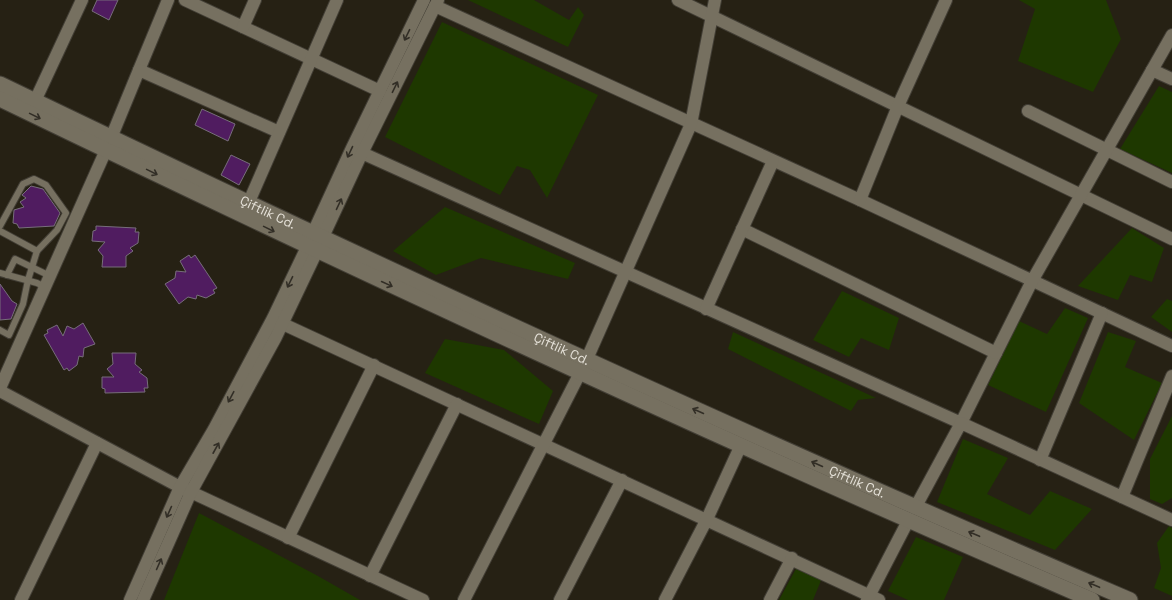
<svg xmlns="http://www.w3.org/2000/svg" width="1172" height="600" viewBox="0 0 1172 600" font-family="'Space Grotesk',sans-serif">
  <rect width="100%" height="100%" fill="#262114"/>
  <!-- green -->
  <g fill="#1e3800">
    <path d="M468 0H534L569 20 578 7 584 15 568 47Z"/>
    <path d="M1019 0H1106L1121 39 1093 92 1018 61 1035 9Z"/>
    <path d="M442 22 598 95 547 198 530 170 517 166 500 195 385 137Z"/>
    <path d="M1159 86 1172 92V173L1120 149Z"/>
    <path d="M445 207 575 263 568 279 481 258 436 275 393 251Z"/>
    <path d="M1132 228 1164 248 1152 282 1130 275 1118 300 1078 286Z"/>
    <path d="M842 291 899 318 889 350 861 338 849 357 813 340Z"/>
    <path d="M1167 299 1172 301V332L1151 317Z"/>
    <path d="M1065 308 1088 318 1046 412 988 385 1019 321 1047 334Z"/>
    <path d="M733 332 876 398 858 400 851 411 728 349Z"/>
    <path d="M1108 332 1136 341 1125 367 1162 383 1134 440 1079 403Z"/>
    <path d="M445 339 504 350 553 391 539 424 425 373Z"/>
    <path d="M1172 416V498L1162 504 1150 499V459Z"/>
    <path d="M963 439 1008 458 987 494 1030 515 1050 491 1092 509 1055 550 937 502Z"/>
    <path d="M199 513 318 576 360 600H164Z"/>
    <path d="M1169 526 1172 528V596L1154 588 1161 568 1157 543Z"/>
    <path d="M916 537 963 557 944 600H908L888 591Z"/>
    <path d="M797 567 822 578 813 600H779Z"/>
  </g>
  <!-- building -->
  <g fill="#501c60" stroke="#776d7b">
    <path d="M97 0H118L109 20 92 11Z"/>
    <path d="M202 109 235 124 228 141 195 125Z"/>
    <path d="M231 155 250 164 239 185 221 175Z"/>
    <path d="M31 186 43 189 60 213 54 226 19 228 17 224 13 223 14 210 24 207 20 202 26 198 22 195Z"/>
    <path d="M96 226 136 228 135 232H139L138 243 130 248 133 251 126 256V267H102L103 256 98 250 105 242 92 241 93 231 96 230Z"/>
    <path d="M189 255 191 258 195 255 217 288 213 290 215 293 206 298 197 295 196 299 188 297 179 304 165 284 175 278 176 271 186 272 180 261Z"/>
    <path d="M0 284 12 301 17 304 11 319 0 320Z"/>
    <path d="M83 323 95 344 84 348 83 357 79 356 77 365 69 371 67 368 64 370 44 335 48 333 47 330 57 325 63 336 67 326 74 329Z"/>
    <path d="M112 353H136L135 364 142 370 139 372 147 378 148 388H144L145 392 105 393V389L102 388V377H114L107 369 113 364Z"/>
  </g>
  <g fill="none" stroke-linecap="round" stroke-linejoin="round">
    <defs>
      <g id="service">
        <path d="M0 226 23 184 34 179 46 185 66 213 57 230 37 251 28 280 23 304 9 335 0 330"/>
        <path d="M0 231 37 251"/>
        <path d="M0 273 37 283 45 287"/>
        <path d="M7 275 15 259 50 276"/>
      </g>
      <g id="minor">
        <path d="M185 0 380 91"/>
        <path d="M678 0 1172 239"/>
        <path d="M435 6 860 200 1172 346"/>
        <path d="M243 27 255 0"/>
        <path d="M139 70 168 0"/>
        <path d="M1152 70 1172 79"/>
        <path d="M35 101 82 0"/>
        <path d="M1028 111 1172 182"/>
        <path d="M111 138 139 70 279 132"/>
        <path d="M362 153 961 423 1032 281 1172 35"/>
        <path d="M860 200 898 106 946 0"/>
        <path d="M248 204 337 0"/>
        <path d="M742 229 996 353"/>
        <path d="M312 235 352 148 424 0"/>
        <path d="M322 239 362 153 438 0"/>
        <path d="M706 309 773 161"/>
        <path d="M283 324 879 600"/>
        <path d="M586 361 691 124 715 0"/>
        <path d="M0 388 106 150"/>
        <path d="M0 391 180 487 423 600"/>
        <path d="M1040 460 1102 313"/>
        <path d="M1122 497 1172 376"/>
        <path d="M915 508 961 423 1172 520"/>
        <path d="M288 538 374 365"/>
        <path d="M370 576 457 404"/>
        <path d="M21 600 97 443"/>
        <path d="M130 600 180 487 214 429 273 318 307 247"/>
        <path d="M143 600 191 492 276 337 317 251"/>
        <path d="M464 600 580 373"/>
        <path d="M560 600 622 480"/>
        <path d="M665 600 707 519 741 445"/>
        <path d="M770 600 792 558"/>
        <path d="M867 600 908 521"/>
      </g>
      <g id="tertiary">
        <path id="s1" d="M0 84C373 264 749 437 1130 600"/>
        <path d="M0 99C360 273 724 442 1092 600"/>
      </g>
    </defs>
    <!-- service casing -->
    <use href="#service" stroke="#423e35" stroke-width="8"/>
    <!-- minor casing -->
    <use href="#minor" stroke="#423e35" stroke-width="14"/>
    <!-- tertiary casing -->
    <use href="#tertiary" stroke="#423e35" stroke-width="17"/>
    <!-- service -->
    <use href="#service" stroke="#767060" stroke-width="6"/>
    <!-- minor -->
    <use href="#minor" stroke="#767060" stroke-width="12"/>
    <!-- tertiary -->
    <use href="#tertiary" stroke="#767060" stroke-width="15"/>
  </g>
  <!-- one-way arrows -->
  <defs><path id="oneway-shaft" d="M-6 0H5M1.5-3L5.5 0L1.5 3" fill="none" stroke-width="1.6" stroke-linecap="round" stroke-linejoin="round"/></defs>
  <g stroke="#322e26">
    <use href="#oneway-shaft" transform="translate(407 35) rotate(116)"/>
    <use href="#oneway-shaft" transform="translate(395 87) rotate(-64)"/>
    <use href="#oneway-shaft" transform="translate(35 116) rotate(26)"/>
    <use href="#oneway-shaft" transform="translate(350 152) rotate(115)"/>
    <use href="#oneway-shaft" transform="translate(152 172) rotate(26)"/>
    <use href="#oneway-shaft" transform="translate(339 204) rotate(-65)"/>
    <use href="#oneway-shaft" transform="translate(269 229) rotate(26)"/>
    <use href="#oneway-shaft" transform="translate(290 282) rotate(116)"/>
    <use href="#oneway-shaft" transform="translate(387 284) rotate(25)"/>
    <use href="#oneway-shaft" transform="translate(231 397) rotate(118)"/>
    <use href="#oneway-shaft" transform="translate(698 411) rotate(-156)"/>
    <use href="#oneway-shaft" transform="translate(216 448) rotate(-61)"/>
    <use href="#oneway-shaft" transform="translate(817 464) rotate(-156)"/>
    <use href="#oneway-shaft" transform="translate(169 512) rotate(114)"/>
    <use href="#oneway-shaft" transform="translate(974 534) rotate(-157)"/>
    <use href="#oneway-shaft" transform="translate(159 564) rotate(-66)"/>
    <use href="#oneway-shaft" transform="translate(1094 585) rotate(-157)"/>
  </g>
  <g text-anchor="middle" dominant-baseline="central" stroke-width="3.5" stroke-linejoin="round" paint-order="stroke">
    <!-- street labels -->
    <g font-size="13" fill="#e5e1d8" stroke="#0d0b06">
      <text stroke="none"><textPath href="#s1" startOffset="297">Çiftlik Cd.</textPath></text>
      <text stroke="none"><textPath href="#s1" startOffset="621">Çiftlik Cd.</textPath></text>
      <text stroke="none"><textPath href="#s1" startOffset="945">Çiftlik Cd.</textPath></text>
    </g>
  </g>
</svg>
